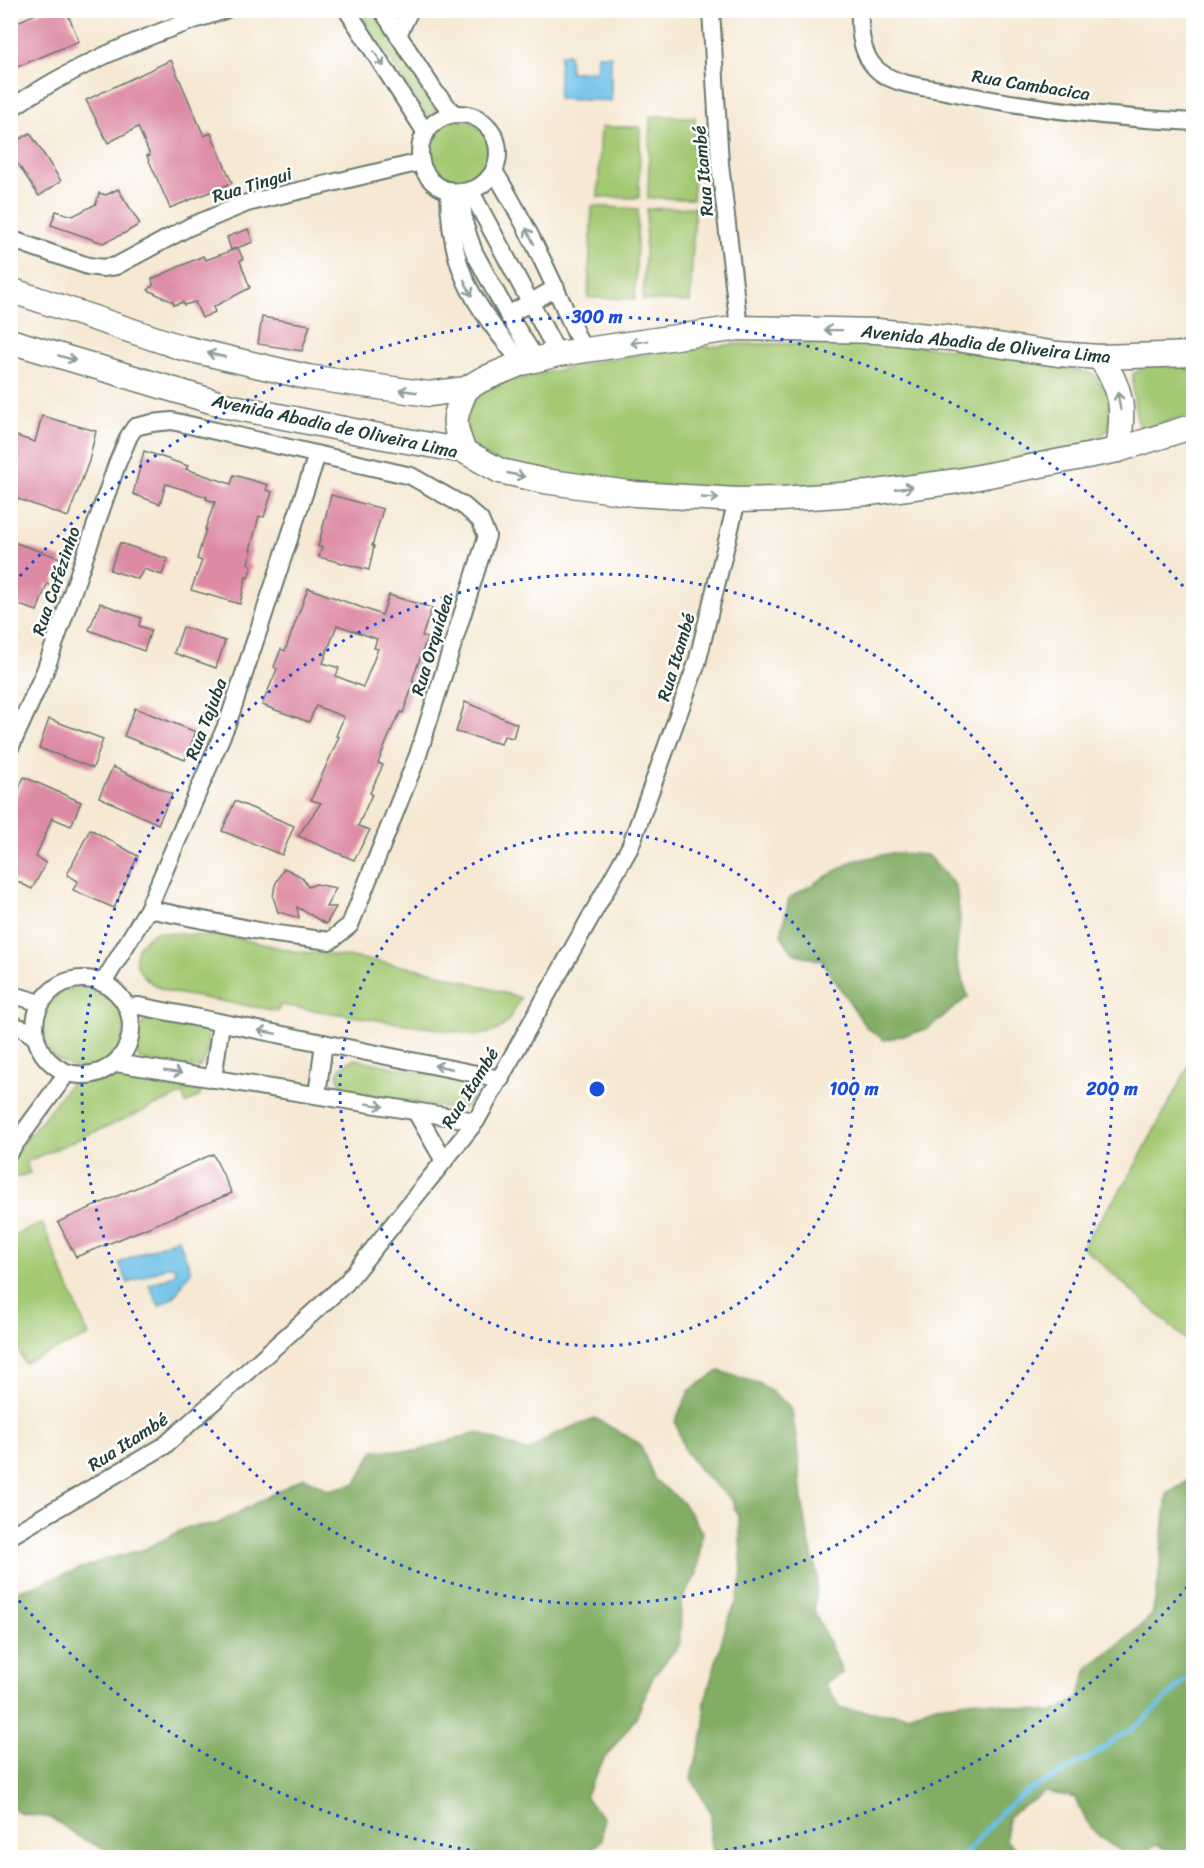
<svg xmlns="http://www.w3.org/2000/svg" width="1204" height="1868" viewBox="0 0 1204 1868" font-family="Sriracha,sans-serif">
  <rect width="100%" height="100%" fill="#fff"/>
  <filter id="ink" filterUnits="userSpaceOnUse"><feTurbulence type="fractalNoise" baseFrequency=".0167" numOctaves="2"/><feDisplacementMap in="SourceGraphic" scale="12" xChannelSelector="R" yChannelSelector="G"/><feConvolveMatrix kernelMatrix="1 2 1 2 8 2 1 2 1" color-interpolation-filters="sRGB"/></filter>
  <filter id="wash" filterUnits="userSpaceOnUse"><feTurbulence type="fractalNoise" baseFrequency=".008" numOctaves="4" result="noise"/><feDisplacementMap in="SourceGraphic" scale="24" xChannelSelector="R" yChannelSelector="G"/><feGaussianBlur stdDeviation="1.35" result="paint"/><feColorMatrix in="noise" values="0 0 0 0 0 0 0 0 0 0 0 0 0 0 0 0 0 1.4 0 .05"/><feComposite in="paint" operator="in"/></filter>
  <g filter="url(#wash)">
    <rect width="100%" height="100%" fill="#f6e8d3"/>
    <!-- green -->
    <g fill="#a4c973" stroke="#628354" stroke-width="1.5">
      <path d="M359 11H376L439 108 431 115 427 116 422 110Z"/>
      <path d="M650 116 695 117 693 199 648 198Z"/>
      <circle cx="457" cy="152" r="32"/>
      <path d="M601 127H640L639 198 598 197Z"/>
      <path d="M592 206 638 209 635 299 588 298Z"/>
      <path d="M695 207 690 302 643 300 647 209Z"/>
      <path d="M875 343 954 349 1057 365 1093 374 1110 394 1109 429 1085 448 868 490 639 487 502 465 475 448 466 427 469 408 477 396 495 385 595 361 667 351 739 344Z"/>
      <path d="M1193 362V414L1141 430C1134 412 1132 393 1133 374 1150 361 1173 363 1193 362Z"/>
      <path d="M156 932 237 938 293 951 357 958 430 971 521 998C508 1021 506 1033 477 1035L280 1005 278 1011 169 992C137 981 120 951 156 932Z"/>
      <path d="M84 986C107 986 119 1002 126 1022 125 1031 123 1040 119 1048 98 1090 25 1062 44 1013 51 996 67 989 84 986Z"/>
      <path d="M155 1018 202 1026C212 1036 208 1059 199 1068L140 1060C134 1051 134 1033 141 1025 145 1021 150 1020 155 1018Z"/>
      <path d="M1193 1058V1346L1082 1246 1128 1179Z"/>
      <path d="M355 1059 465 1082C482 1093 472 1105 457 1110L346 1091C332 1074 336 1067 355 1059Z"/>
      <path d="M120 1071 203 1085 200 1096 186 1104 182 1094 26 1162 30 1173 11 1179 10 1161 72 1081C91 1084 104 1080 120 1071Z"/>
      <path d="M42 1223 89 1336 24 1363 11 1330V1237Z"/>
    </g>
    <!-- forest -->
    <g fill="#83ad65" stroke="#51754c" stroke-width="1.5">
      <path d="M892 853 927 855 956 886 960 918 956 958 968 997 926 1030 884 1040 866 1027 822 961 793 953 781 935 789 898 853 861Z"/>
      <path d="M719 1371 761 1384 791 1407 796 1436 802 1500 809 1542 818 1577 814 1610 843 1673 824 1683 841 1709 908 1715 936 1705 978 1700 1052 1713 1078 1699 1089 1666 1120 1644 1152 1615 1158 1584 1167 1494 1193 1478V1844L1178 1854 1156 1845 1139 1857H1133C1101 1840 1089 1834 1076 1798L1045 1792 1008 1817 1006 1841 1027 1857H715L710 1840 711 1813 691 1778 705 1727 704 1704 727 1622 737 1601 742 1574 739 1520 732 1500 702 1473 685 1451 675 1422 689 1391Z"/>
      <path d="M595 1418 640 1444 655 1480 683 1503 702 1532 697 1574 681 1602 680 1644 653 1677 636 1718 604 1759 585 1797 603 1818 602 1840 583 1857H121L81 1838 51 1818 19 1813 11 1805V1592L36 1585 106 1559 145 1549 188 1527 217 1524 304 1477 329 1490 356 1483 374 1450 418 1451 477 1432 527 1452 552 1435Z"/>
    </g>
    <!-- water -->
    <g fill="#6bc0e8" stroke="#457e8e" stroke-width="1.5">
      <path d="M560 54H569L570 72 596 71 597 55H611V101L558 99Z"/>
      <path d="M178 1238 191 1271 174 1297 159 1306 149 1285 174 1275 176 1269 174 1267 169 1266 128 1283 119 1263Z"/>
    </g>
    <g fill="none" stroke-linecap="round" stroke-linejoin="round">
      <!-- stream -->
      <path stroke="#6bc0e8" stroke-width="5" d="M962 1858 1000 1813 1025 1793 1087 1759 1143 1721 1194 1671"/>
    </g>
    <g id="blocks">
      <!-- building -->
      <g fill="#dd8ba5" fill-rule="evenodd">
        <path d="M45 10H66L79 41 10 70V25Z"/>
        <path d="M171 60 204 136 211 133 232 183 170 208 147 156 150 155 138 127 108 143 86 100Z"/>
        <path d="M30 133 61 181 39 196 10 152V145Z"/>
        <path d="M118 189 140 224 125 233 103 243 51 225 56 211 73 216 96 204 99 193 106 195Z"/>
        <path d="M248 229 253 242 231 250 227 237Z"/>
        <path d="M238 248 243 259 240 261 250 288 213 307 215 312 202 318 195 302 184 305 183 302 174 305 173 302 148 290 153 285 152 279 203 256 206 260Z"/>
        <path d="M262 317 310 325 302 351 258 344Z"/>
        <path d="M42 416 96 431 89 461 68 517 10 496V434L35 442Z"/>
        <path d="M144 451 188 466 186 469 231 484 234 475 268 485 266 490 272 492 264 517 259 516 250 550H252L248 563 252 566 248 578 246 577 240 604 191 590 202 561 197 559 206 529H205L215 502 206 499 207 497 166 484 160 504 133 494Z"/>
        <path d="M331 495 383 509 372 546H374L369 570 319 557 322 547H318Z"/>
        <path d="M10 541 63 559 52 586 47 584 37 611 10 602Z"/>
        <path d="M120 543 168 559 162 575 144 569 138 579 110 570Z"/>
        <path d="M308 588 382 615 389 595 432 608 422 636 427 638 412 681 414 682 403 713 401 712 393 726 378 763 383 765 370 793 372 794 358 826 370 830 354 860 298 836 321 803 311 800 339 737 336 736 344 717 316 706 309 722 262 705 277 669 274 667 281 649 285 651ZM337 625 377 639 374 648 378 649 363 687 336 676 339 668 323 663Z"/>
        <path d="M100 603 141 618 139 626 151 630 144 651 89 630Z"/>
        <path d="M183 627 225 641 216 668 174 653Z"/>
        <path d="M465 702 517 724 513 738 504 736 501 744 456 732Z"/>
        <path d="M135 708 196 732 185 760 124 736Z"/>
        <path d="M49 719 103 739 93 768 39 748Z"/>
        <path d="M113 767 172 794 158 824 99 797Z"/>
        <path d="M24 777 81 802 71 826 52 818 36 857 46 863 32 889 10 878V809Z"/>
        <path d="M235 801 294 826 282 855 222 831Z"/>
        <path d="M90 829 138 856 114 908 73 890 78 881 67 875Z"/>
        <path d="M284 868 302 877 308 887 316 884 336 888 326 907H336L326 924 297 907 299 918 278 912 273 897 275 885Z"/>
        <path d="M213 1154 232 1193 76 1257 58 1222Z"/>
      </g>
    </g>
  </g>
  <g filter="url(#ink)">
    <use href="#blocks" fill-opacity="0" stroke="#6a796c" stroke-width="1.5"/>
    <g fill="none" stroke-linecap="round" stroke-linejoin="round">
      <defs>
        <g id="street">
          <path d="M347 10 426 133"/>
          <path d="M382 10 435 92 454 114"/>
          <path d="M711 10 720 164 739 328"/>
          <path d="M860 10C859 32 861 58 880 72 897 85 925 87 945 91 1028 108 1109 118 1194 122"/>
          <path d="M398 35 410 10"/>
          <path d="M10 109C75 64 150 33 225 10"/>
          <circle cx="459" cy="153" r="39"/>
          <path d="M494 171C529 228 556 288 583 350"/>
          <path d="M449 190C449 270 473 303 522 363"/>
          <path d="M470 190 558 354"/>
          <path d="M460 192 465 226 474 252 508 315 536 359"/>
          <path d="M10 239 88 266 103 268 116 266 189 227 247 203 421 162"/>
          <path d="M508 315 556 288"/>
          <path d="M10 748 45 671 117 464 129 436 135 427 152 423 172 421 411 476 464 506 480 520 487 536 418 755 350 925 330 941 269 933 148 909"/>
          <circle cx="83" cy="1027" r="48"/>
          <path d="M103 983 148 909 229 719 317 455"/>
          <path d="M10 994 41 1003"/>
          <path d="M127 1007 139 1006 501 1079"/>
          <path d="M10 1024 24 1029 35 1037"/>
          <path d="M116 1063 476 1121"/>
          <path d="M213 1079 221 1023"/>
          <path d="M317 1095 324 1043"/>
          <path d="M416 1112 444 1161"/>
          <path d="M10 1151 67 1073"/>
          <path d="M10 1536 164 1446 346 1283 476 1121 630 847 697 663 737 500"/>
        </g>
        <g id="secondary">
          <path d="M10 290 180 347 307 377 429 394 466 389 481 380 522 363 558 354 739 328 877 331 949 338 1058 354 1099 357 1194 354"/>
          <path d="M10 341 228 406 379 436 464 451 500 471 544 481 635 494 737 500 781 499 869 493 958 481 1118 450 1194 426"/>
          <path d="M1099 357C1124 389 1124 412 1118 450"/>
          <path d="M464 451C451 422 454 417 466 389"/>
        </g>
      </defs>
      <!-- street casing -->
      <use href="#street" stroke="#6a796c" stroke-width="20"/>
      <!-- secondary casing -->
      <use href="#secondary" stroke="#6a796c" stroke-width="27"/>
      <!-- street -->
      <use href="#street" stroke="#fff" stroke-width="16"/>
      <!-- secondary -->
      <use href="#secondary" stroke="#fff" stroke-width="24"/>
    </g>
    <!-- one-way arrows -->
    <defs><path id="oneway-shaft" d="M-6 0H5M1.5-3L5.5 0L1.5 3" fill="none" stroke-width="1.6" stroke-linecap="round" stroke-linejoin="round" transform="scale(1.5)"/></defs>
    <g stroke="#8f9e9a">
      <use href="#oneway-shaft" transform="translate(379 59) rotate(57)"/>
      <use href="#oneway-shaft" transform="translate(530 236) rotate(-117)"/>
      <use href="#oneway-shaft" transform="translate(468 288) rotate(64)"/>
      <use href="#oneway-shaft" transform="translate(833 330) rotate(-179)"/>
      <use href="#oneway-shaft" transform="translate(639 342) rotate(171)"/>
      <use href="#oneway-shaft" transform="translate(216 355) rotate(-167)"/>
      <use href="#oneway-shaft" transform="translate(67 358) rotate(16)"/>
      <use href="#oneway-shaft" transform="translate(408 391) rotate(-172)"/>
      <use href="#oneway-shaft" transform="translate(1119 401) rotate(-99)"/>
      <use href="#oneway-shaft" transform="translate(516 475) rotate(13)"/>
      <use href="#oneway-shaft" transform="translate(904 488) rotate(-7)"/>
      <use href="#oneway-shaft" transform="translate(710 498) rotate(3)"/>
      <use href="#oneway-shaft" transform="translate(267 1032) rotate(-169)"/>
      <use href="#oneway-shaft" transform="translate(443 1067) rotate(-169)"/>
      <use href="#oneway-shaft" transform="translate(173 1072) rotate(9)"/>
      <use href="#oneway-shaft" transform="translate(375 1105) rotate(9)"/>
    </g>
  </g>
  <!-- distance rings -->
  <g fill="none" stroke="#1d4ed8" stroke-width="3" stroke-dasharray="3 6">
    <circle cx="597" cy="1089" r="257"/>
    <circle cx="597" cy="1089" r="515"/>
    <path d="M1193 1580A772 772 0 0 1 671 1857M523 1857A772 772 0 0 1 14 1595M14 583A772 772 0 0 1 1193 598"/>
  </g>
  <g text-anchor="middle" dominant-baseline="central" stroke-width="5" stroke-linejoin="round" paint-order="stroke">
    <!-- street labels -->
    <g font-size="18" fill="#1f3d34" stroke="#fff">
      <text transform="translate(1031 85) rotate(9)">Rua Cambacica</text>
      <text transform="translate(703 171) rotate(-95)">Rua Itambé</text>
      <text transform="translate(252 185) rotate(-17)">Rua Tingui</text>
      <text transform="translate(986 344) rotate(6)">Avenida Abadia de Oliveira Lima</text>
      <text transform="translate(335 426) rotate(12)">Avenida Abadia de Oliveira Lima</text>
      <text transform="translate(56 581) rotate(-71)">Rua Cafézinho</text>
      <text transform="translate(432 645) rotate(-73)">Rua Orquídea</text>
      <text transform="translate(676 657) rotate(-73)">Rua Itambé</text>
      <text transform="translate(206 719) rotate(-69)">Rua Tajuba</text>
      <text transform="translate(470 1088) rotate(-58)">Rua Itambé</text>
      <text transform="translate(128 1442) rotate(-33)">Rua Itambé</text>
    </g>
  </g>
  <circle cx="597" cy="1089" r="9" fill="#1d4ed8" stroke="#fff" stroke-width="3"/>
  <g font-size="18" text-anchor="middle" font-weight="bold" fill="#1d4ed8" stroke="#fff" stroke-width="5" stroke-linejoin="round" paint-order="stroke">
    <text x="597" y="323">300 m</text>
    <text x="854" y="1095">100 m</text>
    <text x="1112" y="1095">200 m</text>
  </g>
  <!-- margin -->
  <rect width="1204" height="1868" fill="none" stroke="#fff" stroke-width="36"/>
</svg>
